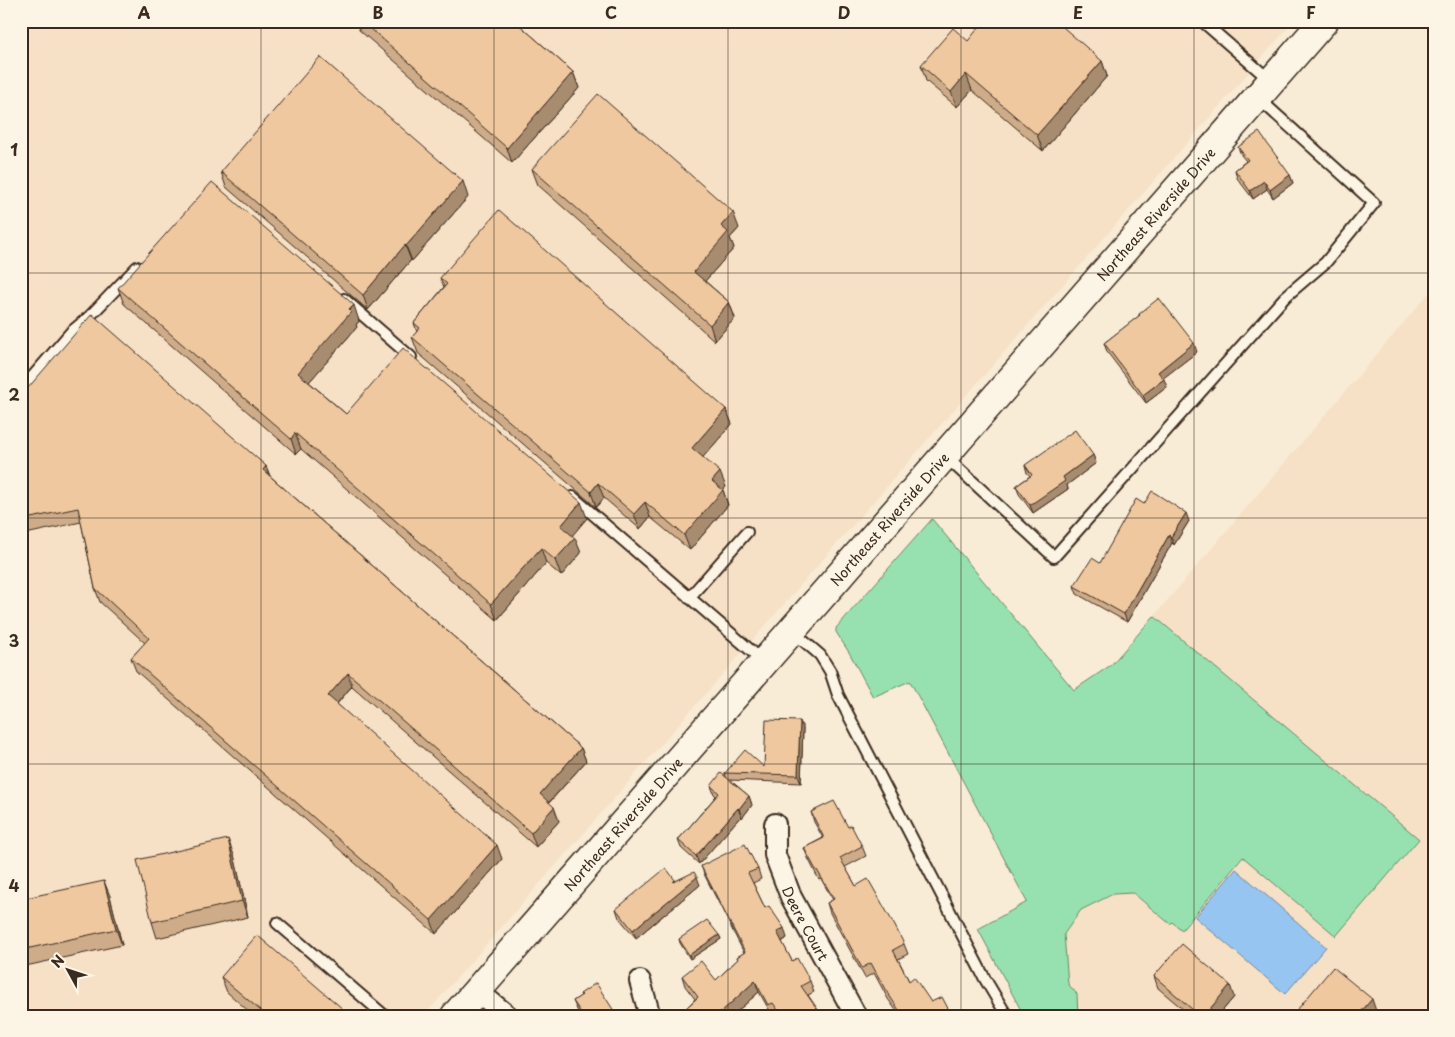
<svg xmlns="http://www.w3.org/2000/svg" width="1455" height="1037" viewBox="0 0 1455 1037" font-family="'Playpen Sans',sans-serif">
  <rect width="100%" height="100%" fill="#f9ecd7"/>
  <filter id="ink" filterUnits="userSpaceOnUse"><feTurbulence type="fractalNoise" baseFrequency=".02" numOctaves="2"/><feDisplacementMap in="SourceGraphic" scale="10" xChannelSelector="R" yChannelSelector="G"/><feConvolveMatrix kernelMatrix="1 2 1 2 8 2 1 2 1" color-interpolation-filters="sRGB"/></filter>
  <g filter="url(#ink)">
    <!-- built -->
    <g fill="#f6e1c6">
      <path d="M21 21H1294L424 1016H21Z"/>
      <path d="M1434 287V1016H1078L1077 994 1068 984 1064 934 1081 910 1113 894 1133 893 1169 924 1172 922 1182 929 1243 857 1418 839 1154 616Z"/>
    </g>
    <!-- green -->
    <path fill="#97e1b0" stroke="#698667" d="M932 519 1074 690 1111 665 1154 616 1419 839 1336 936 1243 857 1182 930 1172 922 1170 924 1133 893 1113 894 1081 910 1064 934 1068 984 1077 994 1078 1016H1024L978 929 1027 902 910 681 873 697 850 654 836 632V628Z"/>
    <!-- water -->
    <path fill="#96c5f1" stroke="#72879d" d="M1236 869 1326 947 1285 994 1195 917Z"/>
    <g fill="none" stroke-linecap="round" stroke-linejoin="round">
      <defs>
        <g id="lane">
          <path d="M1202 21 1271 81"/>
          <path d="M344 299 411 357"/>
          <path d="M21 390 71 332 90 316 137 267"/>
          <path d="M945 456 1054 557 1285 297 1326 262 1374 203 1258 98"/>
          <path d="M573 497 763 661"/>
          <path d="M689 598 747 532"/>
          <path d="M792 631 820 655 830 671 838 695 985 979 1007 1016"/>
          <path d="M277 923 385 1016"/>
        </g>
        <g id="street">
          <path id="s1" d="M775 824V855L791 897 856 1016"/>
          <path d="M640 981 650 1016"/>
          <path d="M477 991 508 1016"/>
        </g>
        <g id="secondary">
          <path id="s2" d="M455 1016 1324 21"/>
        </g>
      </defs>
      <!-- lane casing -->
      <use href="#lane" stroke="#3b2a1e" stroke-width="14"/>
      <!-- street casing -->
      <use href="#street" stroke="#3b2a1e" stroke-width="24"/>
      <!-- secondary casing -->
      <use href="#secondary" stroke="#3b2a1e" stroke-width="31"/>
      <!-- lane -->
      <use href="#lane" stroke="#fcf5e5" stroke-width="10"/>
      <!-- street -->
      <use href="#street" stroke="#fcf5e5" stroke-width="20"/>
      <!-- secondary -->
      <use href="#secondary" stroke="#fcf5e5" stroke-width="28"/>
    </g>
    <!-- wall -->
    <g fill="#ceac89" stroke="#3b2a1e">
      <path d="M356 21H515L573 72 579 88 512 163 359 30Z"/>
      <path d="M968 41 1102 61 1107 76 1043 151 972 90 957 107 926 81 921 65Z"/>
      <path d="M1238 147 1290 175 1293 183 1273 198 1267 189 1253 199 1237 178 1235 170 1246 161 1241 155Z"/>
      <path d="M532 169 739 228 730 238 734 248 705 281 729 302 735 318 715 341 538 185Z"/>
      <path d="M221 172 468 197 412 261 411 260 368 310 226 187Z"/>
      <path d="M440 278 726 409 732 424 703 457 726 487 723 490 728 505 690 550 650 517 640 529 604 498 596 507 418 353 412 337 417 332 414 323 444 287Z"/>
      <path d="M118 288 359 321 356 325 357 327 309 382 346 414 587 518 572 535 581 553 561 576 546 563 497 620 301 449 296 454 124 304Z"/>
      <path d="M1139 314 1197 352 1163 378 1167 387 1146 403 1107 352 1104 343 1139 316Z"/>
      <path d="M21 396 266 466 270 476 581 748 586 761 549 803 559 821 536 847 352 686 337 704 502 859 436 934 136 671 131 658 145 643 100 602 95 588 81 522 21 535Z"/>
      <path d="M1093 455 1096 463 1067 485 1068 489 1033 513 1019 494 1016 486 1030 476 1027 473 1025 465Z"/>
      <path d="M1144 504 1189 521 1174 545 1172 543 1127 622 1077 594 1074 586 1100 563Z"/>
      <path d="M803 728 801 783 730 780 749 796 752 805 742 818 741 816 699 864 681 848 678 840 716 796 714 794 711 786 726 777 725 773 764 767Z"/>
      <path d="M811 812 848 827 862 846 866 856 845 867 856 886 904 944 908 954 898 959 909 981 931 1002 952 1016H900L888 999 874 973 865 978 830 913 827 903 833 900 821 879 819 880 808 858 804 848 823 838 814 822Z"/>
      <path d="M234 855 248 917 157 938 152 922Z"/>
      <path d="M701 866 758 869 761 879 753 883 765 908 787 938 782 942 792 961 810 981 814 992 808 995 822 1016H778L776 1013 772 1015 759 992 732 1016H689L686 1008 695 999 685 986 682 976 716 980 738 959 737 957 744 953 705 876Z"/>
      <path d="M675 880 676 881 700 885 636 938 619 918 616 909Z"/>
      <path d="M110 896 122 945 21 967V899Z"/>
      <path d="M719 935 721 939 690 959 680 943 679 939Z"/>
      <path d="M1154 976 1234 997 1218 1016H1191L1158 988Z"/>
      <path d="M221 977 351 1016H254L227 992Z"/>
      <path d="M580 994 616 1014 623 1016H580L578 1012 573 1001 581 996Z"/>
    </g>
    <!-- shaded-wall -->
    <g fill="#a78c6f" stroke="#3b2a1e">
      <path d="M1102 61 1107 76 1043 151 1037 135Z"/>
      <path d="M573 72 579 88 512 163 507 148Z"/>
      <path d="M966 74 972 90 957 107 951 92Z"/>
      <path d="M1290 175 1293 183 1273 198 1270 190Z"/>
      <path d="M463 181 468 197 412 261 406 246Z"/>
      <path d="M1264 181 1267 189 1253 199 1250 191Z"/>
      <path d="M733 212 739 228 730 238 734 248 700 287 694 272 721 226Z"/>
      <path d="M405 245 411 260 368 310 363 295Z"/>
      <path d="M729 302 735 318 715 341 710 325Z"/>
      <path d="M354 305 359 321 356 325 357 327 304 388 298 373Z"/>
      <path d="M1194 343 1197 352 1161 380 1158 372Z"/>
      <path d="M1164 379 1167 387 1146 403 1143 395Z"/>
      <path d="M726 409 732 424 698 463 692 448Z"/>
      <path d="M295 433 301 449 296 454 291 439Z"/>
      <path d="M1093 455 1096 463 1067 485 1068 489 1033 513 1030 505 1063 477Z"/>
      <path d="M266 466 271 479 263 470Z"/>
      <path d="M720 472 726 487 723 490 728 505 690 550 684 535 712 481Z"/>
      <path d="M598 483 604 498 596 507 591 492Z"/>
      <path d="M581 502 587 518 567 542 561 526Z"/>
      <path d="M645 502 650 517 640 529 634 514Z"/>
      <path d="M1186 513 1189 521 1174 545 1171 537Z"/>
      <path d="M1169 535 1172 543 1127 622 1124 614Z"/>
      <path d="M575 538 581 553 561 576 555 560Z"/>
      <path d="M541 548 546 563 497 620 491 604Z"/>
      <path d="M348 673 352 686 332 709 328 696Z"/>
      <path d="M800 721 803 728 801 783 798 775Z"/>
      <path d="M581 748 586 761 544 808 540 794Z"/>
      <path d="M749 796 752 805 742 818 739 809Z"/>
      <path d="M554 807 559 821 536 847 531 833Z"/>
      <path d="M738 808 741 816 699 864 696 856Z"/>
      <path d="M228 839 234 855 248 917 242 901Z"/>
      <path d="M497 845 502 859 436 934 431 920Z"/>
      <path d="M697 877 700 885 636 938 633 930Z"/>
      <path d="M104 881 110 896 122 945 116 929Z"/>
      <path d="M784 928 787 938 781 942 777 932Z"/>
      <path d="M719 935 721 939 690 959 689 955Z"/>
      <path d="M755 981 759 992 732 1016H721L720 1013Z"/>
      <path d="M1230 985 1234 997 1218 1016H1204Z"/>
      <path d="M1372 999 1376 1011 1372 1016H1361L1360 1013Z"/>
    </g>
    <!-- building -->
    <g fill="#efc89f" stroke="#3b2a1e">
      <path d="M362 21H515L573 72 507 148Z"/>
      <path d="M984 21H1056L1102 61 1037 135 966 74 951 92 921 65 953 28 968 41Z"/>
      <path d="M320 57 463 181 406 246 405 245 363 295 221 172Z"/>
      <path d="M598 94 733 212 721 226 728 232 694 272 729 302 710 325 532 169Z"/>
      <path d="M1259 132 1290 175 1270 190 1264 181 1250 191 1235 170 1248 160 1238 147Z"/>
      <path d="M212 182 354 305 349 310 351 312 298 373 346 414 403 348 581 502 561 526 575 538 555 560 541 548 491 604 295 433 291 439 118 288Z"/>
      <path d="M499 210 726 409 692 448 720 472 712 481 723 490 684 535 645 502 634 514 598 483 591 492 412 337 420 328 414 323 447 284 440 278Z"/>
      <path d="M1159 298 1194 343 1158 372 1164 379 1143 395 1104 343 1140 315 1139 314Z"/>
      <path d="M92 314 266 466 263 470 581 748 540 794 554 807 531 833 348 673 328 696 497 845 431 920 131 658 149 638 95 588 78 508 21 520V396Z"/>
      <path d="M1075 430 1093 455 1063 477 1065 481 1030 505 1016 486 1032 475 1025 465Z"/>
      <path d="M1152 491 1186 513 1171 537 1169 535 1124 614 1074 586 1092 558 1100 563 1136 499 1144 504Z"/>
      <path d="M766 720 800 721 798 775 725 773 745 750 764 767Z"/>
      <path d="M721 773 749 796 739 809 738 808 696 856 678 840 719 793 711 786Z"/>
      <path d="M834 801 848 827 851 825 862 846 840 858 856 886 868 879 895 926 904 944 893 950 909 981 914 977 931 1002 942 997 952 1016H903L885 989 871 963 862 968 827 903 834 899 817 870H816L804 848 824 838 811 812Z"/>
      <path d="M228 839 242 901 152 922 137 860Z"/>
      <path d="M745 844 758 869 748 873 765 908 769 906 784 928 777 932 792 961 797 958 810 981 801 986 822 1016H782L773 1003 768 1005 755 981 720 1013 722 1016H693L686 1008 698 997 682 976 701 961 716 980 738 959 737 957 745 952 701 866Z"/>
      <path d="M666 868 675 880 673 882 694 872 697 877 633 930 616 909Z"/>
      <path d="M104 881 116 929 21 950V899Z"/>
      <path d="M707 920 719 935 689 955 679 939Z"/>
      <path d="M257 935 351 1016H267L221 977Z"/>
      <path d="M1182 944 1230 985 1204 1016H1200L1154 976Z"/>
      <path d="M1333 967 1372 999 1360 1013 1363 1016H1292Z"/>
      <path d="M596 983 616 1014 620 1011 623 1016H583L573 1001 582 995 580 994Z"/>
    </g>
  </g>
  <!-- grid -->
  <path fill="none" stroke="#3b2a1e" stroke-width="1" stroke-opacity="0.55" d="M261 21V1016M494 21V1016M728 21V1016M961 21V1016M1194 21V1016M21 273H1434M21 518H1434M21 764H1434"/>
  <g text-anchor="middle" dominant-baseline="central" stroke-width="4" stroke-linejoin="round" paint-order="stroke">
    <!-- street labels -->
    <g font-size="14" fill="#3b2a1e" stroke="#fcf5e5">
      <text stroke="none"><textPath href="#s2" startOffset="1065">Northeast Riverside Drive</textPath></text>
      <text stroke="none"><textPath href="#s2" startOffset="660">Northeast Riverside Drive</textPath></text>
      <text stroke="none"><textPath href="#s2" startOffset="255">Northeast Riverside Drive</textPath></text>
      <text stroke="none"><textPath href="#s1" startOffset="106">Deere Court</textPath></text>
    </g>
  </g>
  <!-- margin -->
  <rect width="1455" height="1037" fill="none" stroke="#fcf5e5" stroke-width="55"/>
  <!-- north arrow -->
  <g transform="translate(68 970) rotate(310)" stroke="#fcf5e5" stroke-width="4" paint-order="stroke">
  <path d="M0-4L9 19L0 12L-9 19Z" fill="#3b2a1e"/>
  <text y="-8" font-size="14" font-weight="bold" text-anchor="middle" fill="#3b2a1e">N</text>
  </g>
  <rect x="28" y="28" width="1400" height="982" fill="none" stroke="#3b2a1e" stroke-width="2"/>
  <g font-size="16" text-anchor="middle" font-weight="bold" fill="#3b2a1e">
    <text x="144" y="19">A</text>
    <text x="378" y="19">B</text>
    <text x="611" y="19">C</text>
    <text x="844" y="19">D</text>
    <text x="1078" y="19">E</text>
    <text x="1311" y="19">F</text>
    <text x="14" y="156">1</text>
    <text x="14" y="401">2</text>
    <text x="14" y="647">3</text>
    <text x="14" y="892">4</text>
  </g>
</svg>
